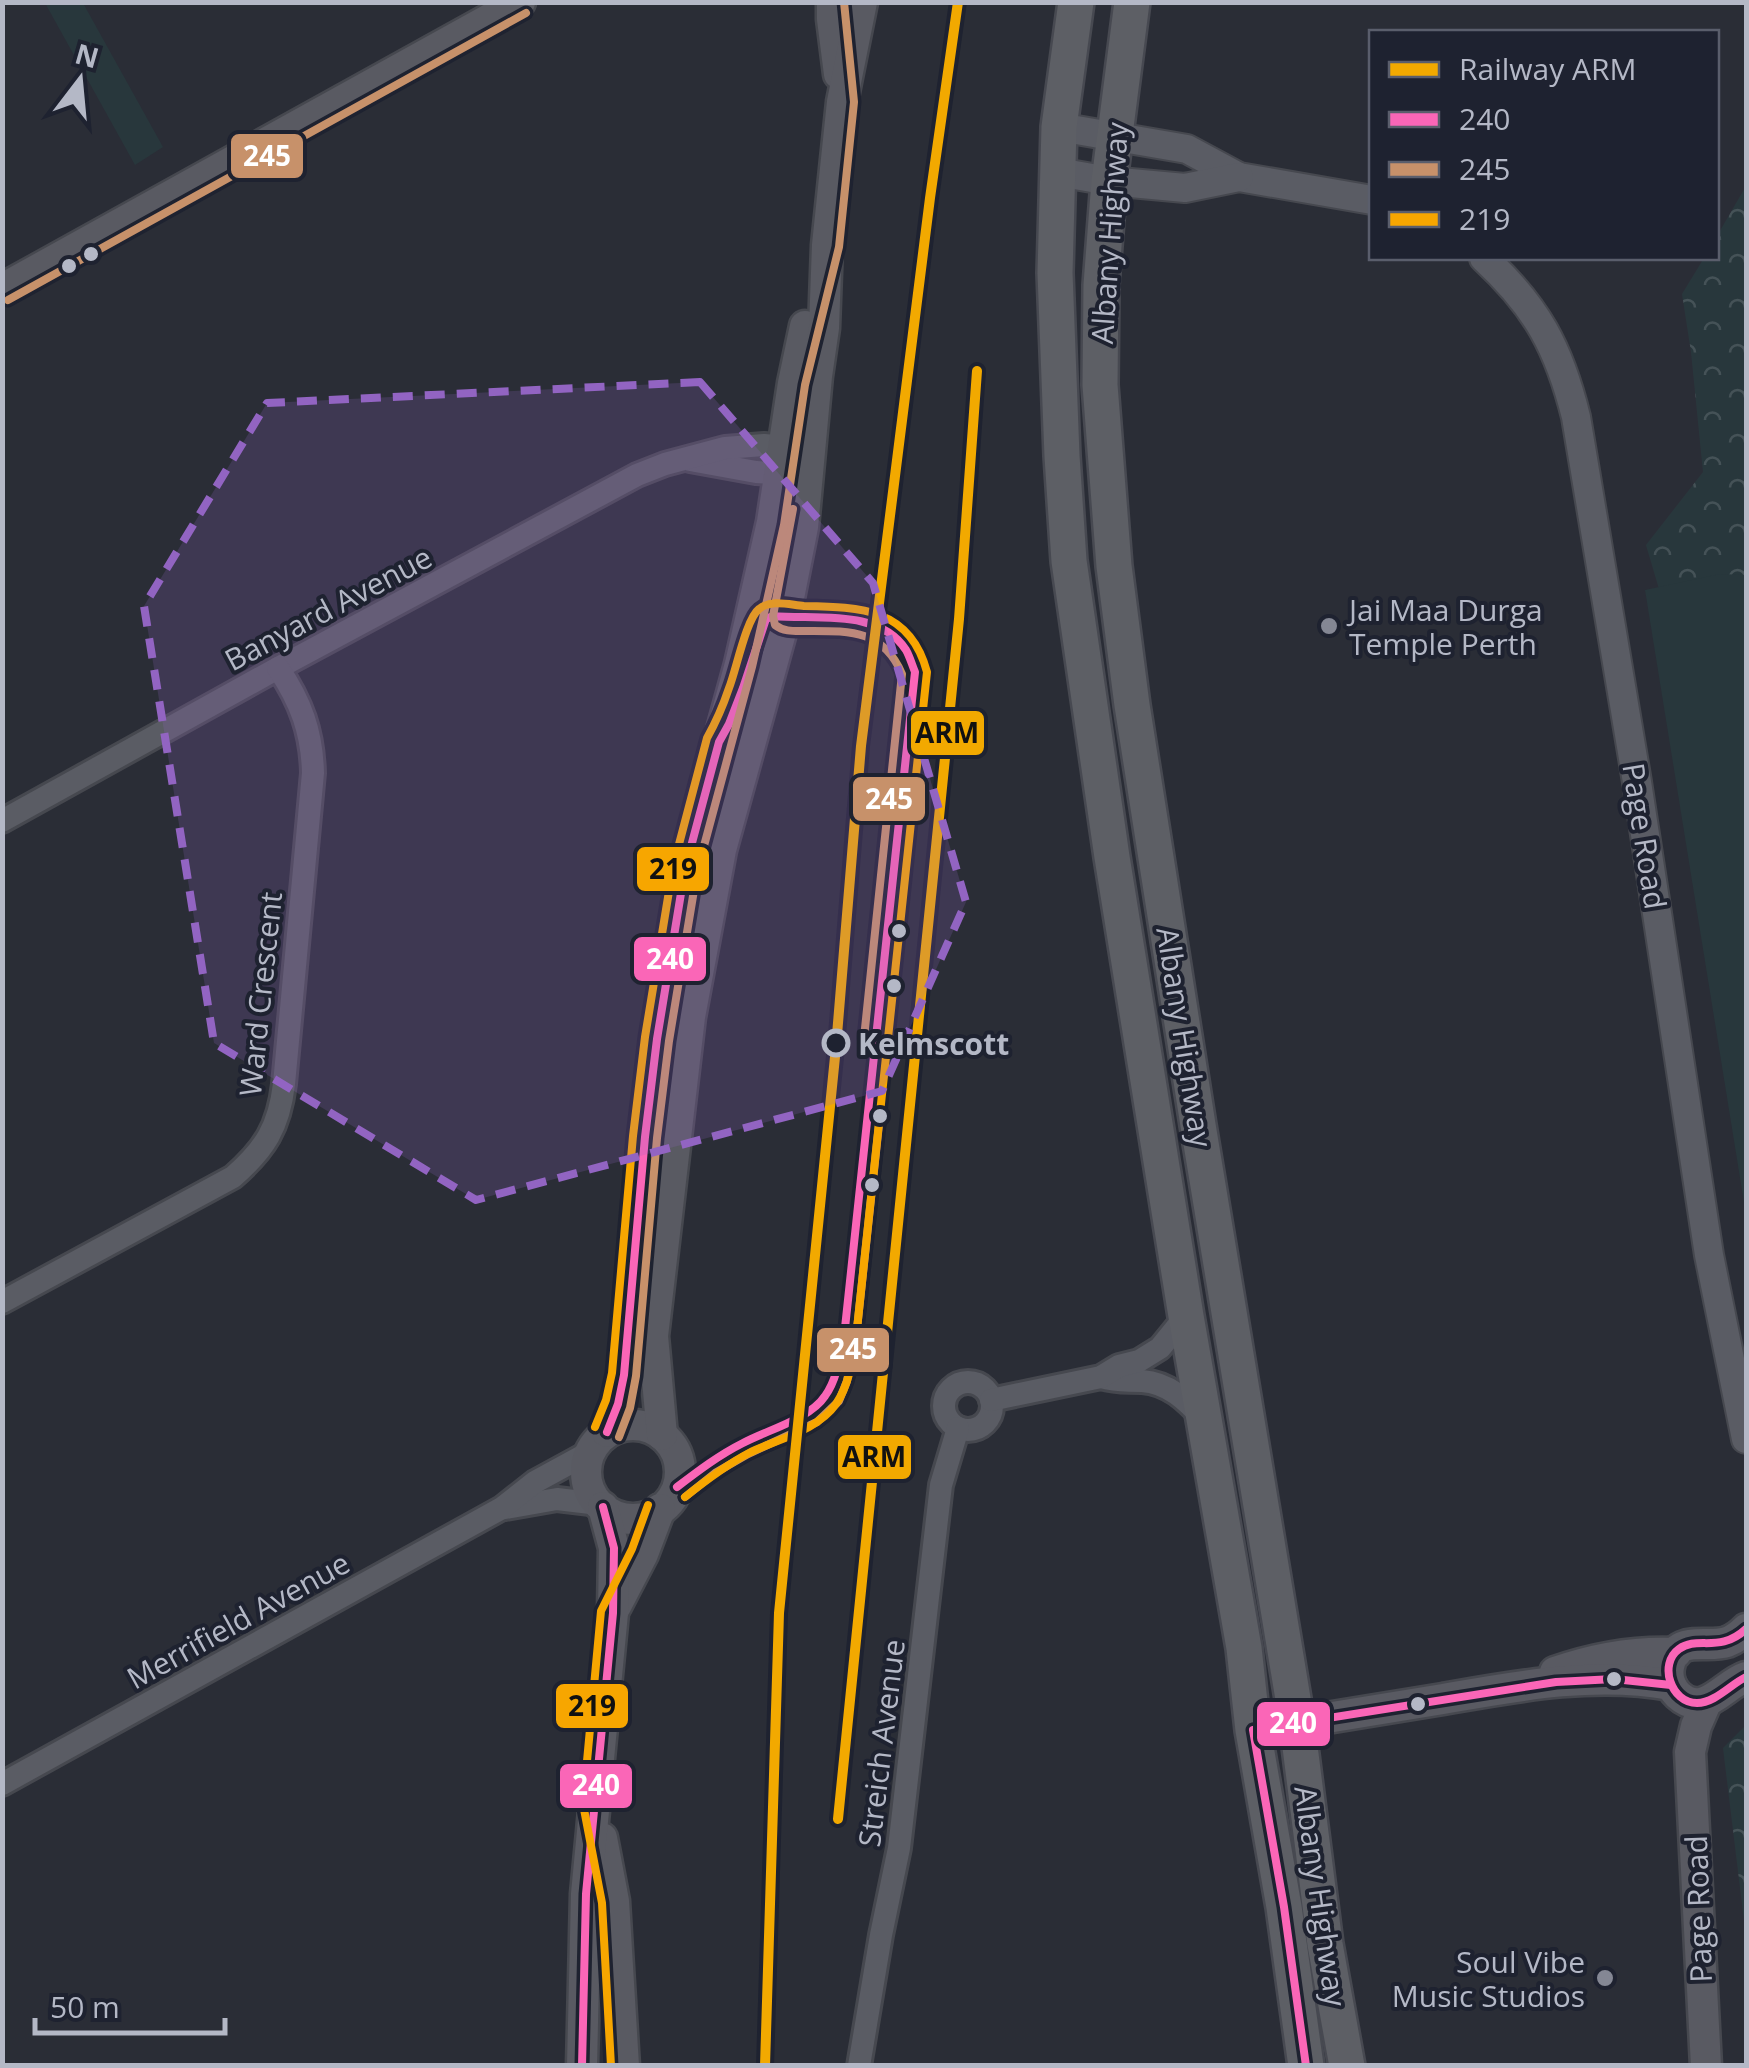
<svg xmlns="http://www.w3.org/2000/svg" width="1749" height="2068" viewBox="0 0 1749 2068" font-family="'Open Sans',sans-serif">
  <defs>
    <pattern id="forest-crowns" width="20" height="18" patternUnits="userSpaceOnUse" patternTransform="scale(2.5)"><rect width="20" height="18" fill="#28373c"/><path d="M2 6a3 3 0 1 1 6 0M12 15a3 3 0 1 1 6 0" fill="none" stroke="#455257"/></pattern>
  </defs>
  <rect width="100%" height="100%" fill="#2a2d36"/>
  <!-- forest -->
  <g fill="url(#forest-crowns)">
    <path d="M1746 186V600L1683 670 1646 545 1703 472 1691 352 1682 294 1704 258H1716L1717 236Z"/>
    <path d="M1746 1725V1937L1723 1748Z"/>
  </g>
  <!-- park -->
  <g fill="#28373c">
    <path d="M45 3H83L163 147 135 165Z"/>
    <path d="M1720 574 1746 575V1215L1645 590Z"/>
  </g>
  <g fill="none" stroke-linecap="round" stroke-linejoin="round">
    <defs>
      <g id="minor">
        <path d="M690 460 756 472 792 474"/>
        <path d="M2 821 278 668 637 475 665 464 725 448 764 445 796 448"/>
        <path d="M2 1302 233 1177C265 1149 279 1127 284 1084L313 773C312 732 301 702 278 668"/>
        <path d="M1101 1377C1118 1382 1126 1380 1142 1381 1169 1383 1186 1400 1204 1419"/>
        <circle cx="968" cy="1406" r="24"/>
        <path d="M991 1400 1101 1377 1119 1366 1139 1361 1160 1348 1186 1316"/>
        <path d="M505 1508 557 1499 599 1504"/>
        <path d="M2 1784 502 1508 535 1482 590 1452"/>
        <path d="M859 2066 881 1935 899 1848 941 1485 958 1428"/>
      </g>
      <g id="tertiary">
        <path d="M1059 127 1187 149 1239 177 1372 200"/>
        <path d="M1058 172 1109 181 1185 188 1239 177"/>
        <path d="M1484 258C1537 307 1559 348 1576 417L1637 782 1709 1255 1746 1439"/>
      </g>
      <g id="secondary">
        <path d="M832 2V19L839 74"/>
        <path d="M2 289 520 2"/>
        <circle cx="633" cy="1472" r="47"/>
        <path d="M607 1432 618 1404 624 1375 645 1137 657 1039 677 911 691 843 740 664 772 522 793 383 805 326"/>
        <path d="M662 1435 653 1336 690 1017 721 850 785 618 803 527 817 376 824 328 827 245 842 102 862 2"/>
        <path d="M616 1606 643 1554 660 1509"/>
        <path d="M1746 1629C1741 1634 1735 1639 1727 1642 1706 1649 1675 1633 1669 1667 1667 1678 1671 1688 1678 1695 1704 1719 1724 1684 1746 1677"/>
        <path d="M1555 1672C1595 1658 1633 1651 1676 1653"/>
        <path d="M1253 1730C1317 1720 1380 1709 1443 1699 1517 1686 1595 1671 1671 1685"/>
        <path d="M602 1838 614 1901 624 2066"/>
        <path d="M582 2066 586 1894 613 1613 614 1548 603 1507"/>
        <path d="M1706 2066 1690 1752 1696 1726 1706 1703"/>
      </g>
      <g id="trunk">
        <path d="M1076 2 1059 127 1055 273 1062 456 1069 561 1112 857 1186 1316 1244 1648 1253 1730 1284 1907 1306 2066"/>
        <path d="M1132 2 1109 181 1101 285 1100 385 1114 566 1132 705 1198 1125 1297 1723 1325 1944 1347 2066"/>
      </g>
    </defs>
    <!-- minor casing -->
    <use href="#minor" stroke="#46484f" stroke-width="28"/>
    <!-- tertiary casing -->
    <use href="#tertiary" stroke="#46484f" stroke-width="32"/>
    <!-- secondary casing -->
    <use href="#secondary" stroke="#46484f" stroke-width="35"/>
    <!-- trunk casing -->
    <use href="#trunk" stroke="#474951" stroke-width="40"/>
    <!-- minor -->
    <use href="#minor" stroke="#5a5c64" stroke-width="22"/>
    <!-- tertiary -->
    <use href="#tertiary" stroke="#5a5c64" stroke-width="28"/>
    <!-- secondary -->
    <use href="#secondary" stroke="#595a62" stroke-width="30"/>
    <!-- trunk -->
    <use href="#trunk" stroke="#5d5f65" stroke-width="35"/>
    <defs>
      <g id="bus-1">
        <path d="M607 1432 618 1404 624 1375 645 1137 657 1039 685 869 719 742 729 724 743 688 766 619 773 616C815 620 879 608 906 650 910 657 912 665 915 672L845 1328C840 1351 839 1377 825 1396 810 1419 767 1430 743 1443 719 1455 698 1471 677 1487"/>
        <path d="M1746 1629C1719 1654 1698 1635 1679 1649 1658 1664 1671 1703 1697 1703 1715 1703 1731 1684 1746 1677"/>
        <path d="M582 2066 586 1894 613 1613 614 1548 603 1507"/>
        <path d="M1306 2066 1284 1907 1253 1730 1556 1682 1614 1679 1671 1685"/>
      </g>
      <g id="bus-2">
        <path d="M8 300 526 13"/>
        <path d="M793 509 773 616 775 625C784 632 794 631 806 631 849 631 883 629 902 674L864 1038"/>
        <path d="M619 1437 630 1408 636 1376 657 1138 669 1041 697 872 752 667 784 525 805 385 839 247 854 102 844 2"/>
        <path d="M685 1497 715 1473 748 1454 817 1422 839 1401 847 1381 857 1329 880 1115"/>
      </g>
      <g id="bus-3">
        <path d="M595 1427 606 1400 612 1373 633 1136 645 1037 673 867 707 738C716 722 723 706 729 688 736 671 746 619 759 609 771 599 790 605 804 606 861 607 910 608 927 672L857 1329C853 1354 851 1382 836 1404 817 1431 777 1439 749 1453 726 1465 705 1481 685 1497"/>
        <path d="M611 2066 602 1903 583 1804 601 1611 632 1549 648 1505"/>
      </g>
    </defs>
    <!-- bus-1 casing -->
    <use href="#bus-1" stroke="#1e2230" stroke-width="15"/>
    <!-- bus-2 casing -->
    <use href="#bus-2" stroke="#1e2230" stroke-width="15"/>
    <!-- bus-3 casing -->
    <use href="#bus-3" stroke="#1e2230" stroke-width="15"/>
    <!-- bus-1 -->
    <use href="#bus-1" stroke="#fa66b7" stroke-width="8"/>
    <!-- bus-2 -->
    <use href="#bus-2" stroke="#c7916a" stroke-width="8"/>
    <!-- bus-3 -->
    <use href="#bus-3" stroke="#f7a600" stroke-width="8"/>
    <defs>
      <g id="rail-1">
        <path d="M838 1819 959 619 977 371"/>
        <path d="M765 2066 779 1613 836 1047 861 746 930 198 958 2"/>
      </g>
    </defs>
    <!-- rail-1 casing -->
    <use href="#rail-1" stroke="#1e2230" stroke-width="18"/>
    <!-- rail-1 -->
    <use href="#rail-1" stroke="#f2a900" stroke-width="10"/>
  </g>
  <!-- marked area -->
  <path fill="#9264c2" fill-opacity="0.2" stroke="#9264c2" stroke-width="8" stroke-dasharray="20 12" stroke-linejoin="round" d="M700 382 873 583 966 902 882 1091 476 1200 214 1043 144 606 267 403Z"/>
  <!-- markers -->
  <g fill="#b4b8c6" stroke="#1e2230" stroke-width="4">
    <circle cx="91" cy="254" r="9"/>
    <circle cx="69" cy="266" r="9"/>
    <circle cx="899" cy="931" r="9"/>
    <circle cx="894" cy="986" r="9"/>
    <circle cx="880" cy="1116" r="9"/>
    <circle cx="872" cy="1185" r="9"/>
    <circle cx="1614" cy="1679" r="9"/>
    <circle cx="1418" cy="1704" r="9"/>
  </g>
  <g fill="#848794" stroke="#1e2230" stroke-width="4">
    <circle cx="1329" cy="626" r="10"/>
    <circle cx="1605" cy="1978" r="10"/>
  </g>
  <circle fill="#1e2230" stroke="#b4b8c6" stroke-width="5" cx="836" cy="1043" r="12"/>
  <g text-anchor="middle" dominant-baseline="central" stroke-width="8" stroke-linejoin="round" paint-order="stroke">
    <!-- street labels -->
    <g font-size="30" fill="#b4b8c6" stroke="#1e2230">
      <text transform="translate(1109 233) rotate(-86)">Albany Highway</text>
      <text transform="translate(328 608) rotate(-28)">Banyard Avenue</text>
      <text transform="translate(1645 836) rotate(81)">Page Road</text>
      <text transform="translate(260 994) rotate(-84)">Ward Crescent</text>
      <text transform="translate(1185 1037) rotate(81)">Albany Highway</text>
      <text transform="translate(238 1620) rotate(-29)">Merrifield Avenue</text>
      <text transform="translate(881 1743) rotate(-83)">Streich Avenue</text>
      <text transform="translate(1321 1896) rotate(82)">Albany Highway</text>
      <text transform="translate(1698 1909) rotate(-92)">Page Road</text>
    </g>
    <!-- poi labels -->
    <g font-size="30" fill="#b4b8c6" stroke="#1e2230" text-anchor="start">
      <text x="1349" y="609">Jai Maa Durga<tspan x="1349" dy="34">Temple Perth</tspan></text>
      <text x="1585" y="1961" text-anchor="end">Soul Vibe<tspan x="1585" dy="34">Music Studios</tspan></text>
    </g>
    <!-- stop labels -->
    <g font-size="30" font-weight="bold" fill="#b4b8c6" stroke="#1e2230" text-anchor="start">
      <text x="858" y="1043">Kelmscott</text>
    </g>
  </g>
  <g stroke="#1e2230" stroke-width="4">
    <rect x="229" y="132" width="76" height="48" rx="10" fill="#c7916a"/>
    <rect x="909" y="709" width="77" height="48" rx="10" fill="#f2a900"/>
    <rect x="851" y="775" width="76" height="48" rx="10" fill="#c7916a"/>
    <rect x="635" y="845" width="76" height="48" rx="10" fill="#f7a600"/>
    <rect x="632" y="935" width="76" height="48" rx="10" fill="#fa66b7"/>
    <rect x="815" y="1326" width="76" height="48" rx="10" fill="#c7916a"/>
    <rect x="836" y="1433" width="77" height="48" rx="10" fill="#f2a900"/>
    <rect x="554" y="1682" width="76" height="48" rx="10" fill="#f7a600"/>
    <rect x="1255" y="1700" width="77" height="48" rx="10" fill="#fa66b7"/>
    <rect x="558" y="1762" width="76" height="48" rx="10" fill="#fa66b7"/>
  </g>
  <g font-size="28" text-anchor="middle" font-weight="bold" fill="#fff">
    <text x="267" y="166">245</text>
    <text x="889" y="809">245</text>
    <text x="670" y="969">240</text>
    <text x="853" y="1359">245</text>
    <text x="1293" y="1733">240</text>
    <text x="596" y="1795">240</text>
  </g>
  <g font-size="28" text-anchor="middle" font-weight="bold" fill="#111">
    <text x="947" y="743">ARM</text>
    <text x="673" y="879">219</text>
    <text x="874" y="1467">ARM</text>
    <text x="592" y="1716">219</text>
  </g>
  <!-- border -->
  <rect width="1749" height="2068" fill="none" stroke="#b4b8c6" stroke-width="10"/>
  <!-- legend -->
  <rect x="1369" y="30" width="350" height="230" fill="#1e2230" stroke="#5a5e6c" stroke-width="2.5"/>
  <rect x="1389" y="62" width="50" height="15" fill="#f2a900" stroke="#5a5e6c" stroke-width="2.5"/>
  <text x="1459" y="80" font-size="30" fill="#b4b8c6">Railway ARM</text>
  <rect x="1389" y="112" width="50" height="15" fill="#fa66b7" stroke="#5a5e6c" stroke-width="2.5"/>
  <text x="1459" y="130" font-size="30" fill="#b4b8c6">240</text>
  <rect x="1389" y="162" width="50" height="15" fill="#c7916a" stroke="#5a5e6c" stroke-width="2.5"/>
  <text x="1459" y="180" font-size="30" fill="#b4b8c6">245</text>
  <rect x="1389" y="212" width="50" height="15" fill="#f7a600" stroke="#5a5e6c" stroke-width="2.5"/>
  <text x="1459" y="230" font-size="30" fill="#b4b8c6">219</text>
  <!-- north arrow -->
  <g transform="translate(80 80) rotate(16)" stroke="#1e2230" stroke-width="8" paint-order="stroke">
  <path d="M0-8L18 38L0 25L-18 38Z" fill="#b4b8c6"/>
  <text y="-15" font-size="28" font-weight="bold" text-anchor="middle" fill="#b4b8c6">N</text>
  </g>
  <!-- scale -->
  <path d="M35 2018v15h190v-15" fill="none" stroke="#b4b8c6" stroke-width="5"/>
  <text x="50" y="2018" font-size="30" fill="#b4b8c6" stroke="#1e2230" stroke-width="8" paint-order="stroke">50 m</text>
</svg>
